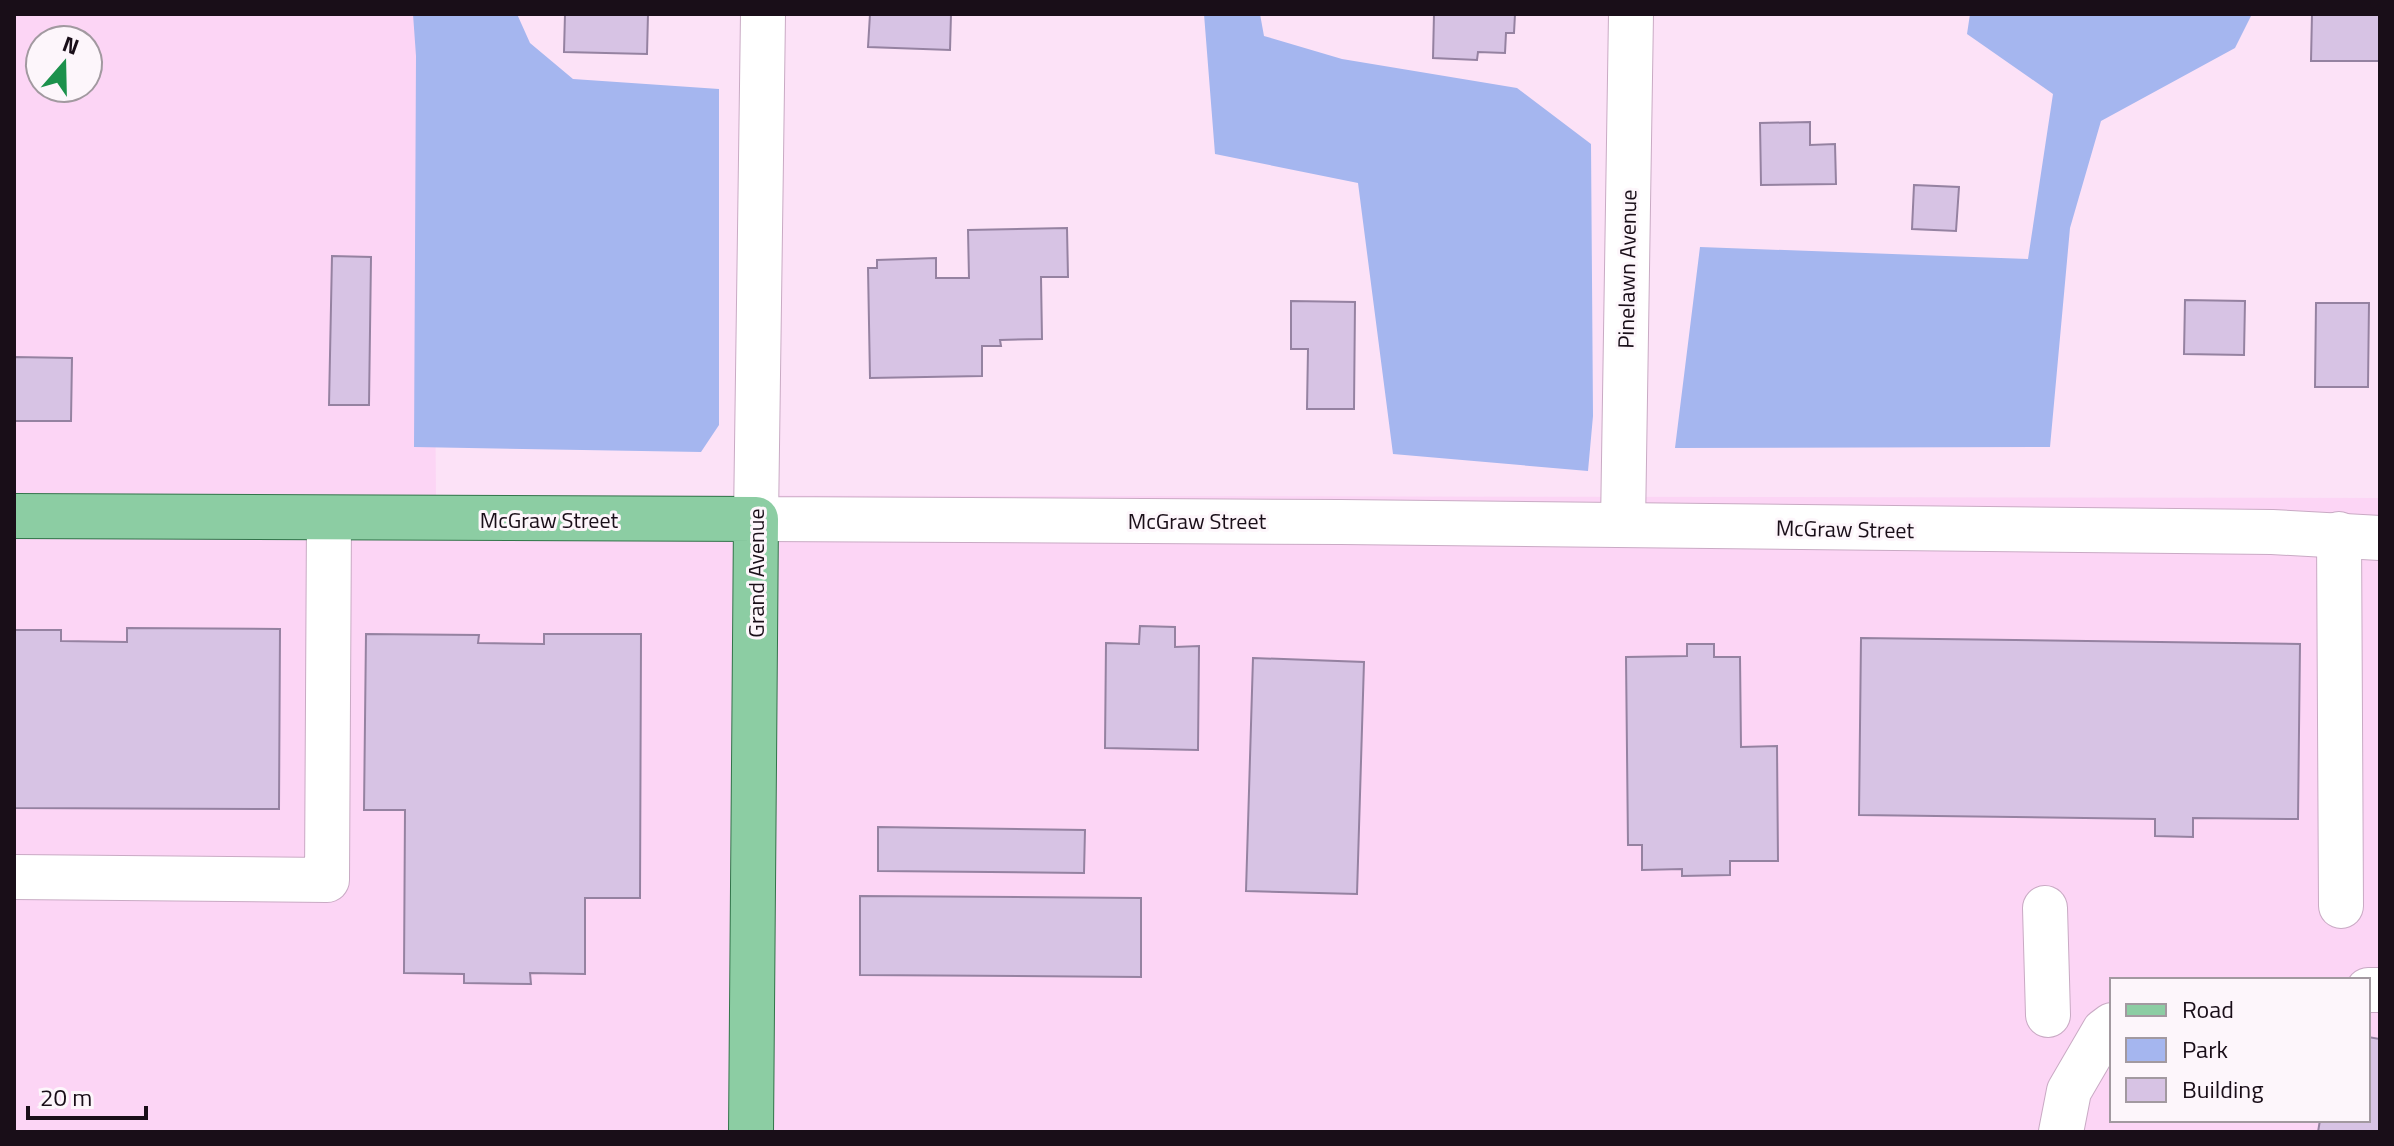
<svg xmlns="http://www.w3.org/2000/svg" width="2394" height="1146" viewBox="0 0 2394 1146" font-family="'Titillium Web',sans-serif">
  <rect width="100%" height="100%" fill="#fce2f7"/>
  <!-- built -->
  <path fill="#fcd5f5" fill-rule="evenodd" d="M14 14H432L436 495 2380 498V1132H14ZM40 40H88V88H40ZM2112 980H2368V1120H2112Z"/>
  <!-- green -->
  <g fill="#a5b6ef">
    <path d="M413 14H517L530 43 573 79 719 89V425L701 452 414 447 416 56Z"/>
    <path d="M1204 14H1260L1264 36 1342 59 1517 88 1591 144 1593 416 1588 471 1393 454 1358 183 1215 154Z"/>
    <path d="M1970 14H2252L2235 48 2101 121 2070 228 2050 447 1675 448 1700 247 2028 259 2053 94 1967 34Z"/>
  </g>
  <!-- building -->
  <g fill="#d7c3e4" stroke="#9582a1" stroke-width="2">
    <path d="M565 14H648L647 54 564 52Z"/>
    <path d="M870 14H951L950 50 868 47Z"/>
    <path d="M1434 14H1515L1514 33H1506L1505 53 1478 52 1477 60 1433 58Z"/>
    <path d="M2312 14H2380V61H2311Z"/>
    <path d="M1810 122V145L1835 144 1836 184 1761 185 1760 123Z"/>
    <path d="M1914 185 1959 187 1956 231 1912 229Z"/>
    <path d="M1067 228 1068 277H1041L1042 339 1000 340 1001 346H982V376L870 378 868 268H877V260L936 258V278H969L968 230Z"/>
    <path d="M332 256 371 257 369 405H329Z"/>
    <path d="M2185 300 2245 301 2244 355 2184 354Z"/>
    <path d="M1291 301 1355 302 1354 409H1307L1308 349H1291Z"/>
    <path d="M2316 303H2369L2368 387H2315Z"/>
    <path d="M14 357 72 358 71 421H14Z"/>
    <path d="M1140 626 1175 627V647L1199 646 1198 750 1105 748 1106 643 1139 644Z"/>
    <path d="M127 628 280 629 279 809 14 808V630H61V641L127 642Z"/>
    <path d="M366 634 479 635 478 643 544 644V634H641L640 898H585V974L530 973 531 984 464 983V974L404 973 405 810H364Z"/>
    <path d="M1861 638 2300 644 2298 819 2193 818V837L2155 836V819L1859 815Z"/>
    <path d="M1687 644H1714V657H1740L1741 747 1777 746 1778 861H1730V875L1682 876V869L1642 870V845H1628L1626 657 1687 656Z"/>
    <path d="M1253 658 1364 662 1357 894 1246 891Z"/>
    <path d="M878 827 1085 830 1084 873 878 871Z"/>
    <path d="M860 896 1141 898V977L860 975Z"/>
    <path d="M2368 1037 2380 1039V1132H2318L2320 1120H2368Z"/>
  </g>
  <g fill="none" stroke-linecap="round" stroke-linejoin="round">
    <defs>
      <g id="minor">
        <path d="M763 14 756 519 1341 522 2272 532 2380 538"/>
        <path d="M1623 525 1631 14"/>
        <path d="M2339 534 2341 906"/>
        <path d="M14 877 327 880 329 519"/>
        <path d="M2045 908 2048 1015"/>
        <path d="M2368 990H2380"/>
        <path d="M2061 1132 2069 1091 2104 1031 2112 1025"/>
      </g>
      <path id="major" d="M14 516 756 519 751 1132"/>
    </defs>
    <!-- minor casing -->
    <use href="#minor" stroke="#c9aac4" stroke-width="46"/>
    <!-- major casing -->
    <use href="#major" stroke="#32744a" stroke-width="46"/>
    <!-- minor -->
    <use href="#minor" stroke="#fff" stroke-width="44"/>
    <!-- major -->
    <use href="#major" stroke="#8ccda3" stroke-width="44"/>
  </g>
  <g text-anchor="middle" dominant-baseline="central" stroke-width="6" stroke-linejoin="round" paint-order="stroke">
    <!-- street labels -->
    <g font-size="22" fill="#190e18" stroke="#fdf6fb">
      <text transform="translate(1627 269) rotate(-89)">Pinelawn Avenue</text>
      <text x="549" y="520">McGraw Street</text>
      <text x="1197" y="521">McGraw Street</text>
      <text transform="translate(1845 529) rotate(1)">McGraw Street</text>
      <text transform="translate(756 573) rotate(-90)">Grand Avenue</text>
    </g>
  </g>
  <!-- border -->
  <rect width="2394" height="1146" fill="none" stroke="#190e18" stroke-width="32"/>
  <!-- legend -->
  <rect x="2110" y="978" width="260" height="144" fill="#fdf6fb" stroke="#a299a0" stroke-width="2"/>
  <rect x="2126" y="1004" width="40" height="12" fill="#8ccda3" stroke="#a299a0" stroke-width="2"/>
  <text x="2182" y="1018" font-size="24" fill="#190e18">Road</text>
  <rect x="2126" y="1038" width="40" height="24" fill="#a5b6ef" stroke="#a299a0" stroke-width="2"/>
  <text x="2182" y="1058" font-size="24" fill="#190e18">Park</text>
  <rect x="2126" y="1078" width="40" height="24" fill="#d7c3e4" stroke="#a299a0" stroke-width="2"/>
  <text x="2182" y="1098" font-size="24" fill="#190e18">Building</text>
  <!-- north arrow -->
  <g transform="translate(64 64) rotate(20)"><circle r="38" fill="#fdf6fb" stroke="#a299a0" stroke-width="2"/>
  <path d="M0-6L14 30L0 20L-14 30Z" fill="#1c914c"/>
  <text y="-12" font-size="22" font-weight="bold" text-anchor="middle" fill="#190e18">N</text>
  </g>
  <!-- scale -->
  <path d="M28 1106v12h118v-12" fill="none" stroke="#190e18" stroke-width="4"/>
  <text x="40" y="1106" font-size="24" fill="#190e18" stroke="#fdf6fb" stroke-width="6" paint-order="stroke">20 m</text>
</svg>
